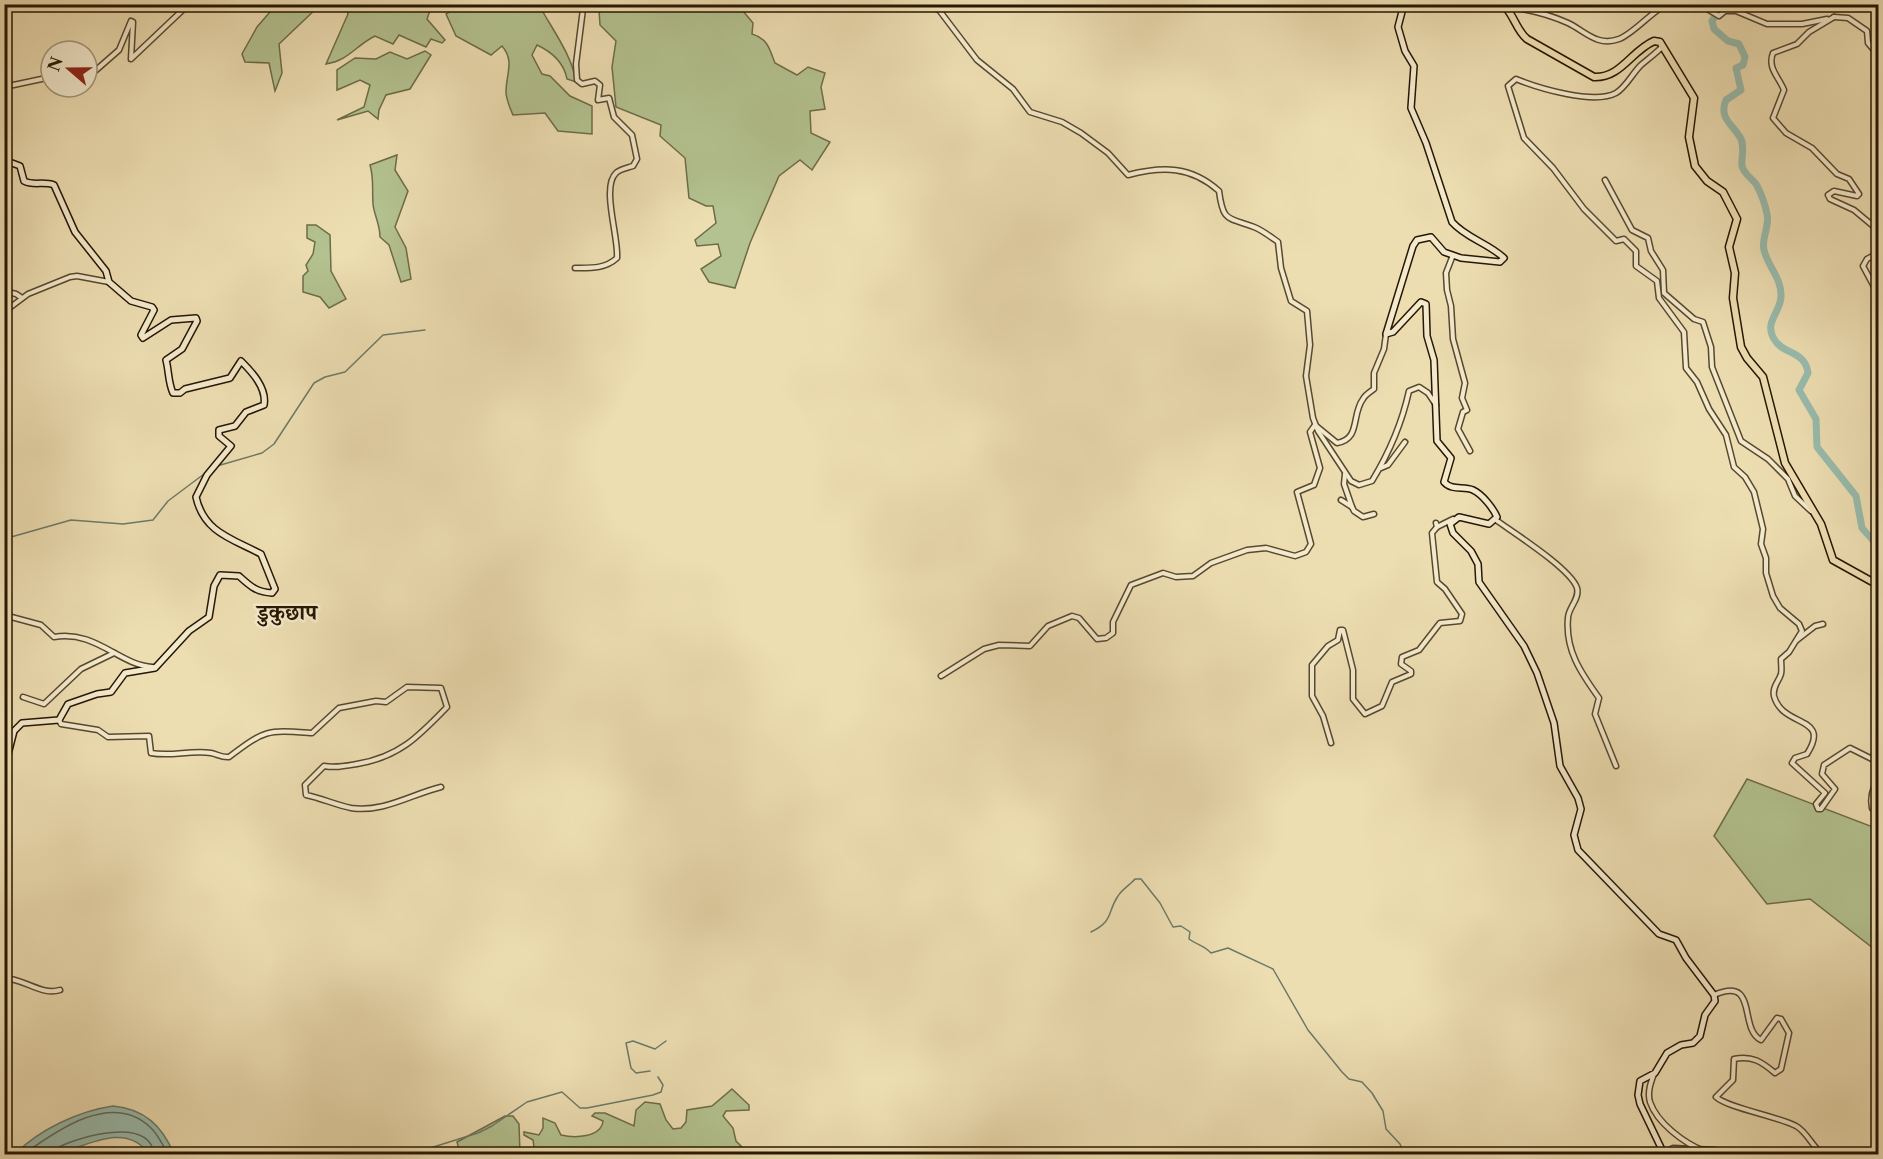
<svg xmlns="http://www.w3.org/2000/svg" width="1883" height="1159" viewBox="0 0 1883 1159" font-family="'Libre Caslon Text','Noto Serif Devanagari',serif">
  <rect width="100%" height="100%" fill="#eddeb2"/>
  <filter id="stains"><feTurbulence type="fractalNoise" baseFrequency=".00333" numOctaves="4"/><feColorMatrix values="0 0 0 0 .2 0 0 0 0 .09 0 0 0 0 .02 0 0 0 .5 -.17"/></filter>
  <radialGradient id="worn" r=".72"><stop offset=".6" stop-color="#630" stop-opacity="0"/><stop offset="1" stop-color="#630" stop-opacity=".3"/></radialGradient>
  <!-- green -->
  <g fill="#b3c290" stroke="#6d6c49" stroke-width="1.5">
    <path d="M276 5H320L279 44 282 73 275 91 269 63 245 62 242 54 257 27Z"/>
    <path d="M345 5H432L427 19 445 40 442 43 431 39 426 47 399 35 393 44 375 36C355 46 348 61 326 64L348 14Z"/>
    <path d="M460 5H539C552 29 572 55 576 82L567 79C564 63 552 52 537 45L532 55 542 74 550 76 570 96 592 106V134L558 131 545 113 513 115C510 108 506 99 506 92 506 74 515 61 502 46L491 55 456 36 446 14Z"/>
    <path d="M594 5H738L753 23 752 34C768 39 769 48 775 63L797 75 808 67 825 73 821 87 825 109 810 111 811 133 830 142 812 170 800 160 779 176 750 243 735 288 709 282 701 269 721 256 718 244 697 246 695 240 716 223 713 206H706L689 198 685 158 660 136 661 125 616 107 612 67 616 41 600 25 599 10Z"/>
    <path d="M425 51 431 55 410 89 386 95 379 110 378 119 368 111 337 120 364 107 370 85 360 80 337 90V70L355 58 376 59 390 52 407 59Z"/>
    <path d="M397 155 395 170 408 191 395 227 406 248 411 279 401 282 389 245 380 237C380 224 374 215 373 204 372 190 374 178 370 165Z"/>
    <path d="M307 225H316L330 235 331 271 346 299 329 308 320 297 303 292V276L308 271 306 265 313 254 315 242 307 238Z"/>
    <path d="M1747 779 1873 827 1878 834V952L1810 899 1767 904 1714 836Z"/>
    <path d="M732 1089 749 1105V1110L726 1111 723 1116 733 1128 736 1141 749 1154H535L533 1140 524 1135V1132L539 1135 543 1128V1118L555 1123 561 1135C574 1138 601 1138 603 1121L592 1116 595 1113H605L634 1126 636 1110 645 1102 660 1104 666 1120 673 1129 681 1128 686 1122 687 1110 712 1106Z"/>
    <path d="M505 1116H513L519 1124 520 1154H460L457 1142Z"/>
  </g>
  <!-- water -->
  <path fill="#99bcae" stroke="#6b7a69" stroke-width="1.5" d="M113 1106C145 1109 162 1126 174 1154H149C126 1121 86 1146 58 1154 45 1158 28 1155 15 1154 40 1129 79 1111 113 1106Z"/>
  <g fill="none" stroke-linecap="round" stroke-linejoin="round">
    <!-- shore -->
    <g stroke="#606958" stroke-width="1.5">
      <path d="M24 1154C57 1130 112 1091 150 1127 158 1134 163 1146 168 1154"/>
      <path d="M56 1154 59 1147C79 1137 149 1116 154 1154"/>
    </g>
    <!-- stream -->
    <g stroke="#6b7a69" stroke-width="1.5">
      <path d="M1713 4 1716 11"/>
      <path d="M1859 4 1878 14"/>
      <path d="M217 466 262 453 274 444 314 383 325 377 345 372 383 335 425 330"/>
      <path d="M4 539 71 520 123 524 153 520 168 501 208 471"/>
      <path d="M1091 932C1114 921 1107 912 1118 896 1122 889 1130 885 1135 879H1141L1160 903 1173 927 1181 926 1190 932 1189 939C1197 945 1204 945 1211 953L1228 948 1273 969 1308 1030 1342 1072 1349 1079 1362 1082 1372 1093 1383 1111 1386 1129 1400 1144 1404 1154"/>
      <path d="M650 1071 636 1073 631 1068 626 1043 633 1041 655 1049 666 1041"/>
      <path d="M411 1154 478 1133 492 1126 527 1102 562 1092 580 1108H587L653 1095 661 1092 663 1085 658 1077"/>
    </g>
    <!-- river -->
    <path stroke="#99bcae" stroke-width="7" d="M1716 15 1712 21 1714 29 1728 41 1739 44 1745 57 1743 65 1736 68 1741 90 1726 100C1718 119 1734 125 1741 139 1745 148 1741 158 1742 166 1744 174 1751 178 1756 184 1761 193 1765 204 1767 214 1770 226 1761 239 1764 250 1768 267 1782 278 1781 297 1780 313 1764 322 1774 339 1783 355 1805 350 1808 373L1799 390 1816 419 1817 447 1856 496 1862 528 1878 546"/>
    <defs>
      <g id="street">
        <path d="M923 4 939 10 977 60 1013 89 1030 112 1062 122 1081 133 1108 153 1128 175C1163 166 1191 166 1219 191 1223 222 1227 217 1254 227 1262 230 1271 237 1278 242L1281 268 1291 301 1307 311 1310 345 1306 376 1313 418 1318 431 1351 481 1359 485 1372 481C1389 453 1402 423 1409 391L1419 387 1428 393 1436 405"/>
        <path d="M1699 4 1719 16 1725 11H1736L1767 24H1802L1827 19"/>
        <path d="M1718 4 1725 11"/>
        <path d="M1869 4 1878 9"/>
        <path d="M1506 7C1528 9 1548 14 1568 23 1585 31 1597 47 1619 39 1633 34 1650 13 1667 4"/>
        <path d="M1834 17 1809 32 1797 44 1773 53C1767 68 1779 77 1784 90L1773 118 1786 133 1812 148 1837 174 1849 179 1859 194 1857 196 1834 191 1828 195 1830 199 1854 210 1878 230"/>
        <path d="M1834 17 1848 18 1867 31 1868 43 1878 55"/>
        <path d="M1662 47C1655 54 1648 59 1641 65 1632 74 1626 87 1616 93 1594 105 1538 88 1516 79L1508 86 1524 138 1553 168 1584 209 1616 241 1624 239 1636 251V266L1657 281 1659 298 1684 332 1686 368 1697 382 1709 409 1726 435 1734 467 1745 477 1754 492 1763 529 1761 544 1766 558V573L1773 596 1780 608 1799 624 1802 631 1789 652 1781 659C1781 663 1782 670 1781 674 1779 681 1772 687 1774 696 1782 728 1832 715 1807 754L1795 758 1792 763 1825 793 1816 804 1818 809H1821L1835 789 1822 774 1824 765 1850 748 1874 760 1878 759"/>
        <path d="M87 78 119 50 131 21 133 22 131 59 189 4"/>
        <path d="M4 87 51 77"/>
        <path d="M1605 180 1632 230 1648 238 1651 251 1663 270 1664 293 1694 319 1703 322 1711 347 1712 367 1741 441 1768 459 1788 479 1795 496 1811 511"/>
        <path d="M1878 253 1867 259 1863 266 1878 294"/>
        <path d="M1453 255 1446 273 1447 290 1451 306 1453 339 1465 383 1462 398 1467 410 1463 412 1458 429 1470 451"/>
        <path d="M575 268C591 268 605 269 617 258 619 238 601 187 616 173 620 169 627 168 633 166L637 159 632 135 614 117 609 98 598 100 600 85 595 81 582 84 577 80 576 64 583 9 578 4"/>
        <path d="M4 291 16 294 22 298"/>
        <path d="M4 312 28 294 70 277 77 276 109 282"/>
        <path d="M1381 468 1388 465 1405 442"/>
        <path d="M1341 500 1352 507 1344 484 1345 474"/>
        <path d="M1352 507 1354 511 1363 517 1374 514"/>
        <path d="M1496 520C1514 533 1571 569 1577 588 1580 599 1568 608 1568 618 1565 650 1581 673 1599 698L1595 714 1616 766"/>
        <path d="M1436 523 1437 527 1453 519"/>
        <path d="M4 615 41 625 54 637C97 630 118 665 153 667"/>
        <path d="M1797 640 1815 626 1823 624"/>
        <path d="M941 676 984 649 999 645 1030 646 1048 626 1072 616 1079 618 1097 639 1106 638 1113 633V622L1131 585 1163 573 1176 577 1193 576 1211 563 1247 550 1266 548 1295 556 1306 552 1311 544 1297 492 1314 485 1320 468 1310 432 1315 425 1337 443C1361 439 1351 415 1363 399 1365 395 1370 392 1374 389V373L1384 349 1386 334"/>
        <path d="M23 697 44 704 81 669 114 653"/>
        <path d="M59 720 61 724 98 730 108 737 149 736 151 753C171 757 190 750 211 753 217 754 222 758 229 757 266 729 267 730 312 733L339 708 376 701 386 702 407 687 441 688 447 707C418 737 399 757 357 764 345 766 336 768 324 766L305 785 306 795C321 798 336 805 351 808 383 813 412 794 441 787"/>
        <path d="M1331 743 1323 716 1312 696V665L1328 646 1338 640 1340 630H1343L1353 670V699L1365 714 1382 706 1392 682 1411 674V671L1401 664 1402 657 1419 650 1440 623 1460 621 1462 614 1445 589 1437 582 1432 533 1437 527"/>
        <path d="M1878 779C1873 787 1870 798 1872 808L1878 805"/>
        <path d="M4 978C25 979 42 996 60 990"/>
        <path d="M1714 995C1759 975 1738 1029 1761 1040L1777 1018 1781 1019 1789 1033 1781 1069 1775 1073C1762 1062 1752 1055 1734 1059L1733 1080 1716 1097C1728 1108 1777 1116 1796 1126 1806 1131 1813 1147 1822 1154"/>
        <path d="M1654 1074C1651 1082 1647 1092 1650 1102 1657 1123 1684 1143 1704 1151"/>
        <path d="M1664 1153 1673 1148 1715 1150 1722 1154"/>
      </g>
      <g id="secondary">
        <path d="M1404 4 1398 27 1405 51 1414 66 1411 108 1426 143 1452 222C1466 238 1488 243 1504 258L1500 262 1461 258 1444 252 1431 237 1417 240 1413 246 1386 334 1393 332 1421 302 1426 304 1427 336 1434 360 1437 441 1451 458 1444 482C1452 491 1463 486 1473 490 1482 494 1493 508 1497 517L1489 524 1459 517 1450 524 1453 533 1471 551 1478 564 1479 582 1524 646 1537 673 1554 723 1560 766 1578 798 1581 809 1574 835 1578 850 1659 934 1676 940 1686 958 1714 995 1715 1001 1705 1015 1700 1036 1693 1043 1681 1045 1667 1053 1655 1073 1640 1081 1638 1095 1640 1104 1664 1154"/>
        <path d="M4 160 20 166 24 181C33 186 44 181 54 185L75 232 106 271 109 282 131 301 152 307 154 310 141 335 143 338 171 320 196 318 197 321 182 349 166 360C169 371 168 382 173 393H180L185 389 230 378 241 361C252 372 267 388 264 405L246 412 235 426 219 430V436L231 446 207 475 196 497C204 533 233 539 261 554L275 589 272 593C256 592 250 586 239 576L220 575 214 586 209 617 189 631 155 668 125 673 111 692 97 694 68 704 59 720 22 723 14 731 4 770"/>
      </g>
      <path id="primary" d="M1502 4C1514 13 1515 29 1527 39L1594 77C1621 78 1631 51 1654 41L1660 42 1694 98 1689 137 1695 166 1707 181 1723 192 1737 219 1729 247 1735 273 1733 298 1741 347 1747 358 1763 377 1785 463 1821 524 1833 560 1878 585"/>
    </defs>
    <!-- street casing -->
    <use href="#street" stroke="#58482e" stroke-width="7"/>
    <!-- secondary casing -->
    <use href="#secondary" stroke="#271602" stroke-width="8"/>
    <!-- primary casing -->
    <use href="#primary" stroke="#271602" stroke-width="9"/>
    <!-- street -->
    <use href="#street" stroke="#f3eacd" stroke-width="4"/>
    <!-- secondary -->
    <use href="#secondary" stroke="#f3eacd" stroke-width="5"/>
    <!-- primary -->
    <use href="#primary" stroke="#eddeb2" stroke-width="6"/>
  </g>
  <g text-anchor="middle" dominant-baseline="central" stroke-width="5" stroke-linejoin="round" paint-order="stroke">
    <!-- district labels -->
    <g font-size="22" font-weight="bold" fill="#271602" stroke="#f3eacd">
      <text x="287" y="612">डुकुछाप</text>
    </g>
  </g>
  <!-- margin -->
  <rect width="1883" height="1159" fill="none" stroke="#eddeb2" stroke-width="24"/>
  <rect x="6" y="6" width="1871" height="1147" fill="none" stroke="#271602" stroke-width="3"/>
  <rect x="12" y="12" width="1859" height="1135" fill="none" stroke="#271602" stroke-width="1.5"/>
  <!-- north arrow -->
  <g transform="translate(69 69) rotate(290)"><circle r="28" fill="#f3eacd" stroke="#a1957c" stroke-width="1.5"/>
  <path d="M0-4.5L10 22L0 15L-10 22Z" fill="#8f2418"/>
  <text y="-9" font-size="16" font-weight="bold" text-anchor="middle" fill="#271602">N</text>
  </g>
  <rect width="100%" height="100%" filter="url(#stains)"/>
  <rect width="100%" height="100%" fill="url(#worn)"/>
</svg>
